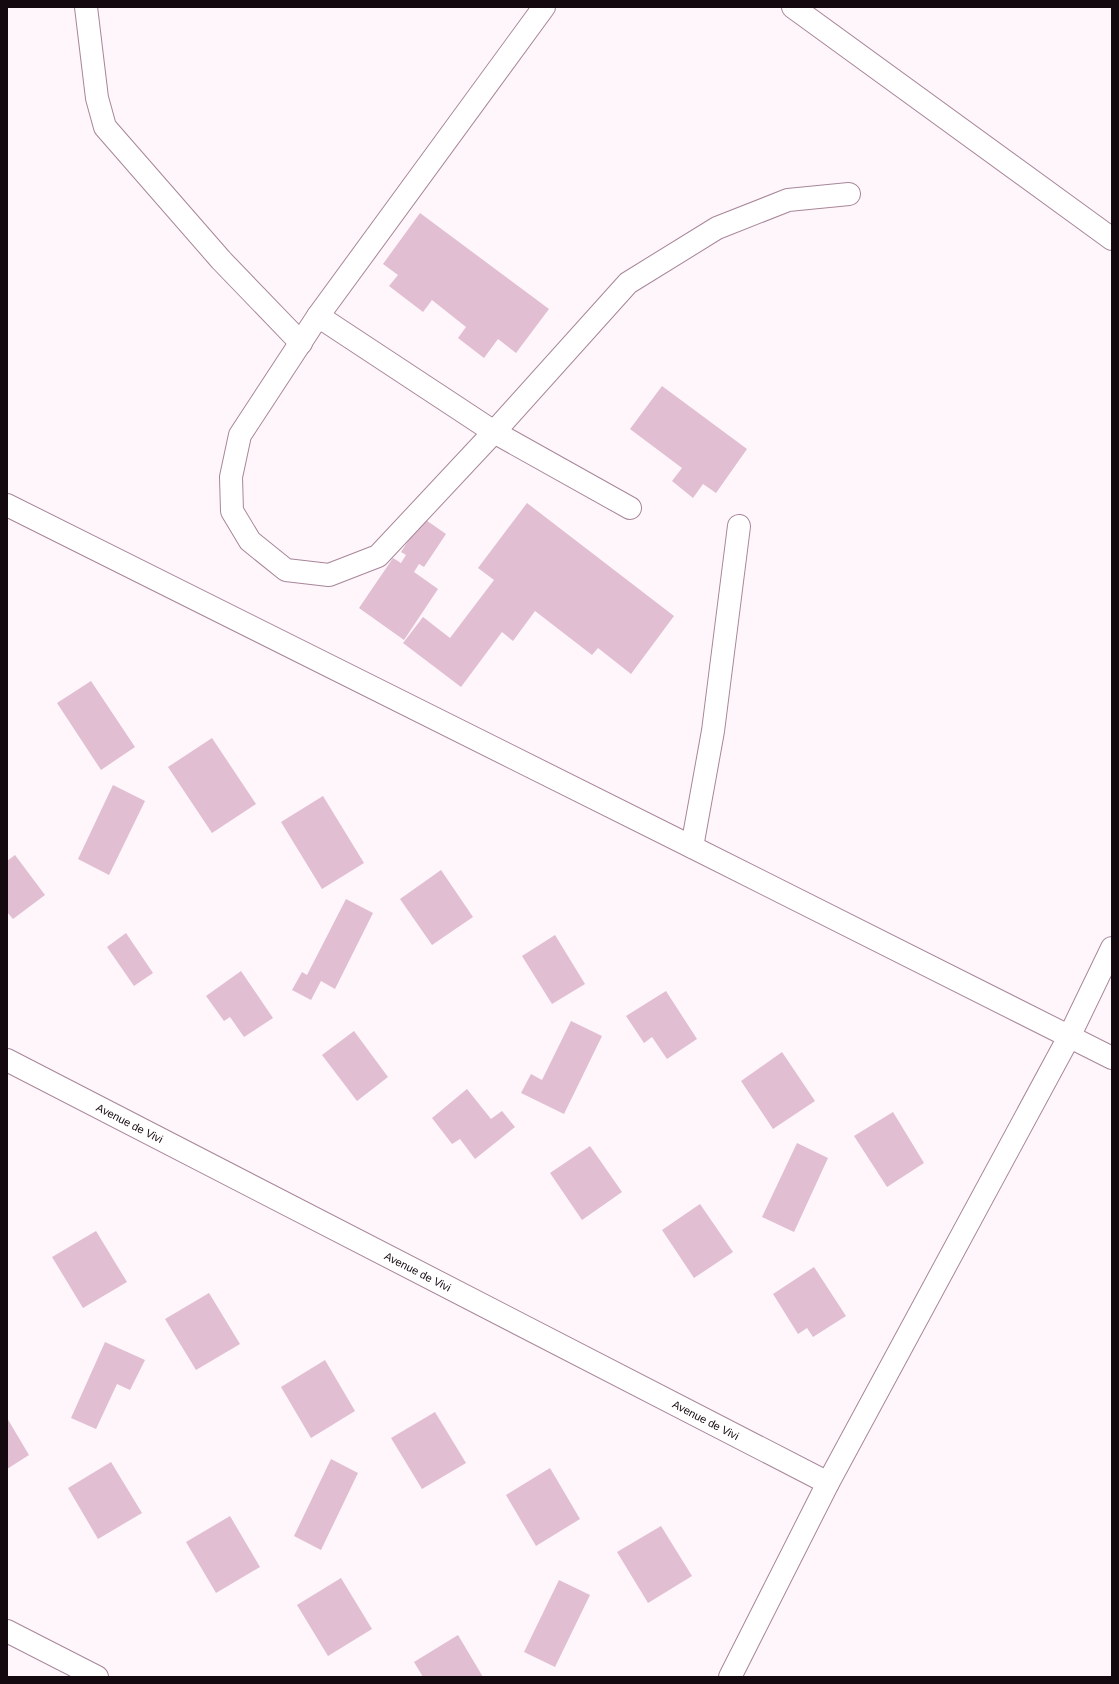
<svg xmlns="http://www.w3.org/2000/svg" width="1119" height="1684" viewBox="0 0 1119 1684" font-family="Helvetica,sans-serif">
  <rect width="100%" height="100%" fill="#fef6fa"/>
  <!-- building -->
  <g fill="#e2bed2">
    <path d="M420 213 549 309 516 353 498 339 484 358 458 338 466 327 432 300 423 312 389 286 398 275 383 264Z"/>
    <path d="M662 386 747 449 716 493 703 484 693 498 672 481 682 468 630 429Z"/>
    <path d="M527 503 674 616 631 674 598 648 592 655 535 611 513 641 502 632 461 687 403 643 423 617 450 638 494 580 478 568Z"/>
    <path d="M423 518 446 534 424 567 419 564 414 572 438 589 404 640 359 608 393 558 401 563 406 555 401 552Z"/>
    <path d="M91 681 135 747 101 770 57 703Z"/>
    <path d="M212 738 256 804 212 833 168 767Z"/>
    <path d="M113 785 145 801 109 875 78 859Z"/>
    <path d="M323 796 364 863 322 889 281 822Z"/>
    <path d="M15 855 45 895 13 919 7 912V861Z"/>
    <path d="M441 870 473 917 432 945 400 899Z"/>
    <path d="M346 899 373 913 335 989 321 981 311 1000 292 990 302 972 307 975Z"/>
    <path d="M126 933 153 973 134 986 107 947Z"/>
    <path d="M555 935 585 984 552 1004 522 956Z"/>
    <path d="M241 971 273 1018 244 1037 230 1017 224 1021 206 996Z"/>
    <path d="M666 991 697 1039 667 1059 652 1037 644 1043 626 1016Z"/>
    <path d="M571 1021 602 1036 564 1114 521 1093 531 1074 542 1080Z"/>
    <path d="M354 1031 388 1077 357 1101 322 1055Z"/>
    <path d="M782 1052 815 1101 773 1129 741 1081Z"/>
    <path d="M467 1089 491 1119 502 1111 515 1127 475 1159 460 1139 452 1144 432 1118Z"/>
    <path d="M893 1112 924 1163 887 1187 854 1136Z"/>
    <path d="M797 1143 828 1158 794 1232 762 1217Z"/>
    <path d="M590 1146 622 1192 582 1220 550 1173Z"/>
    <path d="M700 1204 733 1252 694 1278 662 1230Z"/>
    <path d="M96 1231 127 1282 83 1308 52 1257Z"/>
    <path d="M814 1267 846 1316 813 1337 807 1328 798 1334 773 1294Z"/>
    <path d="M209 1293 240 1344 196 1370 165 1319Z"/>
    <path d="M105 1342 145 1360 130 1390 117 1384 96 1429 71 1418Z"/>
    <path d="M325 1360 355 1411 311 1438 281 1387Z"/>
    <path d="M435 1412 466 1463 422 1489 391 1438Z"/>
    <path d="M7 1418 29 1455 7 1469Z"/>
    <path d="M331 1459 358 1473 321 1550 294 1536Z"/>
    <path d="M111 1462 142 1513 98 1539 68 1488Z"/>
    <path d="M550 1468 580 1519 536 1546 506 1495Z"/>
    <path d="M230 1516 260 1567 216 1593 186 1542Z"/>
    <path d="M661 1526 692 1576 648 1603 617 1552Z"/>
    <path d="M341 1578 372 1629 328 1656 297 1605Z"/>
    <path d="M559 1580 590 1595 555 1667 524 1652Z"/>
    <path d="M458 1635 483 1677H423L414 1662Z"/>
  </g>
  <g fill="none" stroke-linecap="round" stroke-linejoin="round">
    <defs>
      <g id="street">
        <path d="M86 7 97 98 105 127 221 260 301 343"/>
        <path d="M544 7 318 316 240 435 231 477 232 511 250 541 286 570 329 575 378 556 494 432 628 283 717 228 788 200 849 194"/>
        <path d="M793 7 1112 239"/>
        <path d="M318 316 494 432 630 508"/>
        <path d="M7 505 692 847 1112 1058"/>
        <path d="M692 847 713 731 739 526"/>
        <path id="s1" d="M7 1060 828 1483"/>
        <path d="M7 1631 97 1677"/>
        <path d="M730 1677 828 1483 1069 1037 1112 948"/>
      </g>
    </defs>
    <!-- street casing -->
    <use href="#street" stroke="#a88699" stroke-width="24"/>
    <!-- street -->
    <use href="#street" stroke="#fff" stroke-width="22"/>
  </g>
  <g text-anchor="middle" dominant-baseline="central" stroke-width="3.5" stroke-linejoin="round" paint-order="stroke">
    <!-- street labels -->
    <g font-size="11" fill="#150910" stroke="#fff">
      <text stroke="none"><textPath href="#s1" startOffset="138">Avenue de Vivi</textPath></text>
      <text stroke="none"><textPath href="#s1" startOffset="462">Avenue de Vivi</textPath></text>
      <text stroke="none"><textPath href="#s1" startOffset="786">Avenue de Vivi</textPath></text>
    </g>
  </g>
  <!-- border -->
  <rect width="1119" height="1684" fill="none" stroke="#150910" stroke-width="16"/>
</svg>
